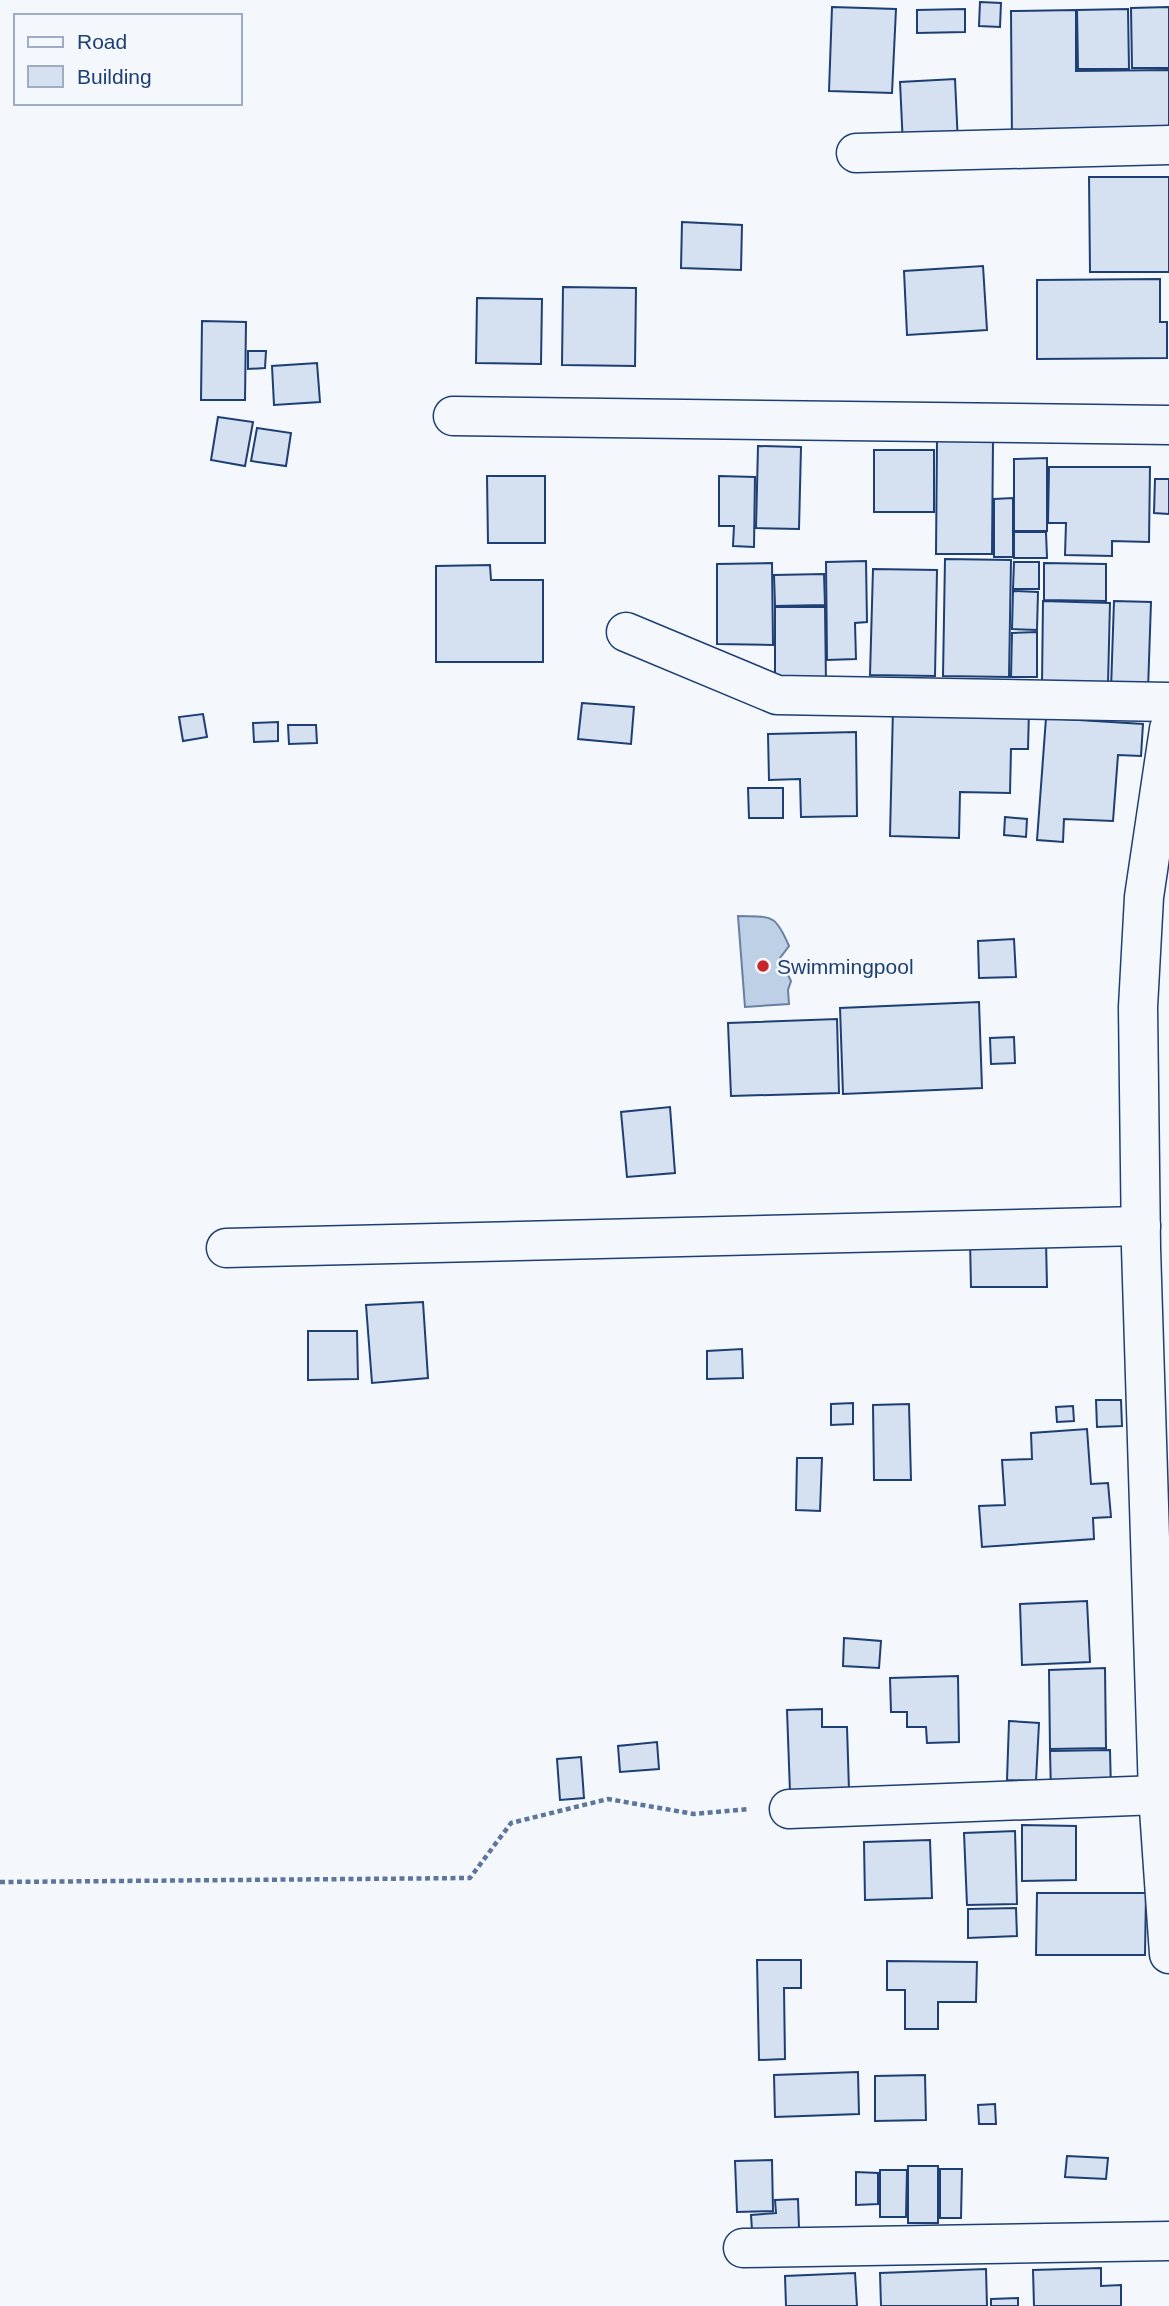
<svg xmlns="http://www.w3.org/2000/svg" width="1169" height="2306" viewBox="0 0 1169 2306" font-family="Arial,sans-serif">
  <rect width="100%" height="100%" fill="#f4f7fb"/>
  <!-- water -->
  <path fill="#bed0e5" stroke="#687fa3" stroke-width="2" d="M738 916C772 917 775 913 789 946L780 958 791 981 788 990 789 1004 745 1007Z"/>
  <!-- building -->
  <g fill="#d5e0f0" stroke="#1d3f73" stroke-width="2">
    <path d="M980 2 1001 3 1000 27 979 26Z"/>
    <path d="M832 7 896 9 892 93 829 91Z"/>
    <path d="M1169 7V68H1132L1131 8Z"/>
    <path d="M965 9V32L917 33V10Z"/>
    <path d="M1128 9 1129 69H1078L1077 10Z"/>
    <path d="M1076 10V71L1169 70V136L1012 144 1011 11Z"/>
    <path d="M955 79 958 144 903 146 900 82Z"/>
    <path d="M1089 177H1169V272H1090Z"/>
    <path d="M682 222 742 225 741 270 681 268Z"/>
    <path d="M983 266 987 330 907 335 904 271Z"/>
    <path d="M1160 279V322H1167V358L1037 359V280Z"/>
    <path d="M563 287 636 288 635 366 562 365Z"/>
    <path d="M477 298 542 299 541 364 476 363Z"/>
    <path d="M202 321 246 322 245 400H201Z"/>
    <path d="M248 351H266L265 368 248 369Z"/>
    <path d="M317 363 320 402 274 405 272 366Z"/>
    <path d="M218 417 253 422 245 466 211 460Z"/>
    <path d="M257 428 291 433 286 466 251 461Z"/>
    <path d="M937 440H993L992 554H936Z"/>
    <path d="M758 446 801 447 799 529 756 528Z"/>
    <rect x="874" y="450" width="60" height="62"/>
    <path d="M1047 458V531H1014V459Z"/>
    <path d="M1049 467H1150L1149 542 1112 541V556L1065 555 1066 523H1048Z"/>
    <path d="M487 476H545V543H488Z"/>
    <path d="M719 476 755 477 754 547 733 546 734 526H719Z"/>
    <path d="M1155 479H1169V514L1154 513Z"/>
    <path d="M1013 498V557H994V499Z"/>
    <path d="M1014 532H1046L1047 558H1014Z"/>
    <path d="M945 559 1011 560 1009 677 943 676Z"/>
    <path d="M866 561 867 622 855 623 856 659 827 660 826 562Z"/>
    <path d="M1014 562H1039V589H1013Z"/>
    <path d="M772 563 773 645 717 644V564Z"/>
    <path d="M1044 563 1106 564V601L1044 600Z"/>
    <path d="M490 565 491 580H543V662H436V566Z"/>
    <path d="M873 569 937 570 935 676 870 675Z"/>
    <path d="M824 574 825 605 775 606 774 575Z"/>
    <path d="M1013 591 1038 592 1037 630 1012 629Z"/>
    <path d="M1043 601 1110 603 1108 684 1042 683Z"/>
    <path d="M1114 601 1151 602 1148 690 1111 689Z"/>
    <path d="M775 607H825L826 683 775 684Z"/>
    <path d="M1037 632V677H1011L1012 633Z"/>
    <path d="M582 703 634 707 631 744 578 739Z"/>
    <path d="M893 708 1029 710 1028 749H1011L1010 793 960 792 959 838 890 836Z"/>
    <path d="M203 714 207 737 183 741 179 717Z"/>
    <path d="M1046 718 1143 724 1141 756 1118 755 1113 821 1064 819 1063 842 1037 840Z"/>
    <path d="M278 722V741L254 742 253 723Z"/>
    <path d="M288 725H316L317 743 289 744Z"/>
    <path d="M856 732 857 816 801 817 800 779 769 780 768 734Z"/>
    <path d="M748 788H783V818H749Z"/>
    <path d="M1005 817 1027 819 1026 837 1004 835Z"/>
    <path d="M1014 939 1016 977 979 978 978 941Z"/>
    <path d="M979 1002 982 1088 843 1094 840 1008Z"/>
    <path d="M837 1019 839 1093 731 1096 728 1023Z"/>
    <path d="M1014 1037 1015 1063 991 1064 990 1038Z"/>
    <path d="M670 1107 675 1173 627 1177 621 1112Z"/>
    <path d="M1046 1240 1047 1287H971L970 1241Z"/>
    <path d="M423 1302 428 1378 372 1383 366 1305Z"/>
    <path d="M308 1331H357L358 1379 308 1380Z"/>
    <path d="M742 1349 743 1378 707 1379V1351Z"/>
    <path d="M1096 1400H1121L1122 1426 1097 1427Z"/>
    <path d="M853 1403V1424L831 1425V1404Z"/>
    <path d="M909 1404 911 1480H874L873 1405Z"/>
    <path d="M1073 1406 1074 1421 1057 1422 1056 1407Z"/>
    <path d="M1087 1429 1091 1484 1108 1483 1111 1517 1093 1518 1094 1539 982 1547 979 1506 1005 1505 1002 1460 1032 1459 1031 1433Z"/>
    <path d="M797 1458H822L820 1511 796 1510Z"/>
    <path d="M1087 1601 1090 1662 1022 1665 1020 1604Z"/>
    <path d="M844 1638 881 1641 879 1668 843 1666Z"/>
    <path d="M1105 1668 1106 1748 1050 1749 1049 1670Z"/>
    <path d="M958 1676 959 1742 927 1743 926 1727H907V1712H891L890 1678Z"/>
    <path d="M822 1709V1727H847L849 1790 790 1792 787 1710Z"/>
    <path d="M1009 1721 1039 1723 1036 1781 1007 1780Z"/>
    <path d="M657 1742 659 1769 620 1772 618 1746Z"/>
    <path d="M1110 1750 1111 1790 1051 1792 1050 1751Z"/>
    <path d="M581 1757 584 1798 560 1800 557 1759Z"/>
    <path d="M1022 1825 1076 1826V1880L1022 1881Z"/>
    <path d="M1015 1831 1017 1904 967 1905 964 1833Z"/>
    <path d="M930 1840 932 1898 865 1900 864 1842Z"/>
    <path d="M1037 1893H1146L1145 1955H1036Z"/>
    <path d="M1016 1908 1017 1936 968 1938V1909Z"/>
    <path d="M757 1960H801V1988H784L785 2059 759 2060Z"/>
    <path d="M887 1961 977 1962 976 2002H938V2029H905V1990H887Z"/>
    <path d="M858 2072 859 2114 775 2117 774 2075Z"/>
    <path d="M925 2075 926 2120 875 2121V2076Z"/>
    <path d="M995 2104 996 2124H979L978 2105Z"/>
    <path d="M1067 2156 1108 2158 1106 2179 1065 2177Z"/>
    <path d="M772 2160 773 2211 737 2212 735 2161Z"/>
    <rect x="908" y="2166" width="30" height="57"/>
    <path d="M940 2169H962L961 2218H940Z"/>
    <path d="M880 2170H907L906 2217H880Z"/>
    <path d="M856 2172 878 2173V2204L856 2205Z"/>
    <path d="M798 2199 799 2228 752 2230 751 2215 776 2213 775 2200Z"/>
    <path d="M1101 2268V2286L1121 2285V2306H1034L1033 2270Z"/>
    <path d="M986 2269 987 2306H881L880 2273Z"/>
    <path d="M855 2273 857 2306H786L785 2276Z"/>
    <path d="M1018 2298V2306H991V2299Z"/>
  </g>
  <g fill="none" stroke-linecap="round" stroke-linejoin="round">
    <defs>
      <g id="minor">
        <path d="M856 153 1169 145"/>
        <path d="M453 416 1169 425"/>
        <path d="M626 632 777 695 1169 702"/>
        <path d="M1169 729 1144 897 1138 1007 1141 1248 1158 1795 1169 1954"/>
        <path d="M226 1248 1141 1226"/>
        <path d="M789 1809 1158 1795"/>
        <path d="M743 2248 1169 2241"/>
      </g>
    </defs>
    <!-- minor casing -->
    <use href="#minor" stroke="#1d3f73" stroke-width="41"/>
    <!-- path -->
    <path stroke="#5e769c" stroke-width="4.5" stroke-dasharray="5 3.5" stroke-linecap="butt" d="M0 1882 470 1878 511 1823 608 1799 694 1814 750 1809"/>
    <!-- minor -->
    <use href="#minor" stroke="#f4f7fb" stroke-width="38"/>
  </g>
  <!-- markers -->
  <circle fill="#c62828" stroke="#f4f7fb" stroke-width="2.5" cx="763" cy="966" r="7"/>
  <g text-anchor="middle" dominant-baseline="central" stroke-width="5" stroke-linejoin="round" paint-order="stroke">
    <!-- poi labels -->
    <g font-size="21" fill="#1d3f73" stroke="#f4f7fb" text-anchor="start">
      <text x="777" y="966">Swimmingpool</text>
    </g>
  </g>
  <!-- legend -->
  <rect x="14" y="14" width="228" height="91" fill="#f4f7fb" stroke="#9eadc5" stroke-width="2"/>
  <rect x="28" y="37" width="35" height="10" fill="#f4f7fb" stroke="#9eadc5" stroke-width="2"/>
  <text x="77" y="49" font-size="21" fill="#1d3f73">Road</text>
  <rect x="28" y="66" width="35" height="21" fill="#d5e0f0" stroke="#9eadc5" stroke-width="2"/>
  <text x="77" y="84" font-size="21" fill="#1d3f73">Building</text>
</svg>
